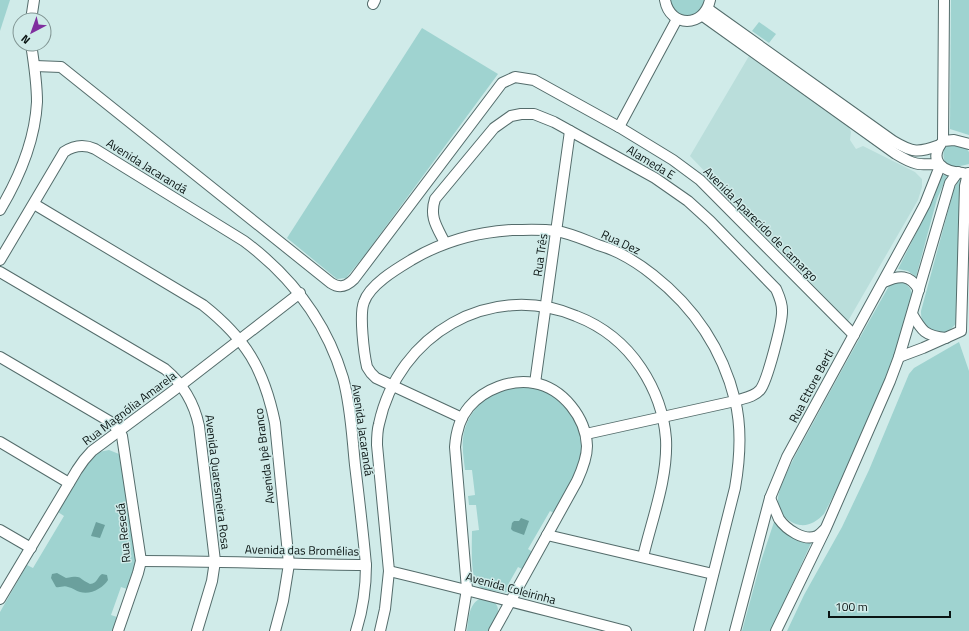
<svg xmlns="http://www.w3.org/2000/svg" width="969" height="631" viewBox="0 0 969 631" font-family="'Titillium Web',sans-serif">
  <rect width="100%" height="100%" fill="#d0ebe9"/>
  <!-- built -->
  <path fill="#badedb" d="M749 56 849 127 851 132 850 140 856 149 863 146 915 172 922 179V187L918 200 848 321 690 156Z"/>
  <!-- green -->
  <g fill="#9fd3d0">
    <path d="M0 0H10L0 31Z"/>
    <path d="M669 0H706L705 8 691 18 675 14Z"/>
    <path d="M951 0H969V135L950 129Z"/>
    <path d="M759 22 776 34 769 43 752 31Z"/>
    <path d="M422 28 498 74 364 256 346 278 337 279 287 238Z"/>
    <path d="M950 144 966 148 969 152V164C952 168 941 169 944 148Z"/>
    <path d="M941 174 947 176 937 199 916 277 908 271 898 269 934 198Z"/>
    <path d="M960 178 961 180 958 320C947 342 920 334 921 311L954 189Z"/>
    <path d="M900 282C908 284 912 289 912 297L893 361 849 465 824 514C817 521 810 526 800 525 789 523 779 514 778 502 776 487 804 440 812 425 837 378 863 332 889 286L892 284Z"/>
    <path d="M959 342 969 371V631H787L804 595 842 527 869 470 909 374 914 368Z"/>
    <path d="M519 386 539 388 558 397 582 430 583 461 556 514 550 511 528 549 534 553 524 570 518 567 509 583 515 586C509 594 504 593 496 591 490 590 483 590 478 585 470 578 472 542 472 531L479 530 476 505H469L468 496 475 495 472 470H465C464 460 462 450 463 439 465 419 479 399 498 391 504 388 512 387 519 386Z"/>
    <path d="M109 450 119 454 123 458 137 561 127 589 121 587 111 615 117 617 112 631H0V612L27 565 33 568 64 516 58 512 87 465 99 452Z"/>
    <path d="M775 519C783 533 795 543 812 541L771 631H742L761 561Z"/>
    <path d="M482 598C506 602 498 615 490 631H467C469 619 468 603 482 598Z"/>
  </g>
  <!-- water -->
  <g fill="#6ba09d">
    <path d="M521 518 529 521 524 535 513 531 511 529 512 523 514 521H519Z"/>
    <path d="M96 522 105 525 100 538 91 536Z"/>
    <path d="M57 573 66 578C83 575 77 578 90 584 98 583 97 577 102 574L107 575 108 580C103 588 91 595 80 592 76 591 73 588 68 587 64 585 60 588 56 587L51 578 52 574Z"/>
  </g>
  <g fill="none" stroke-linecap="round" stroke-linejoin="round">
    <defs>
      <g id="minor">
        <path d="M665 0C670 28 704 28 710 0"/>
        <path d="M373 4 375 0"/>
        <path d="M708 9 893 141C913 153 918 153 940 145"/>
        <path d="M703 16 896 154C914 165 918 165 938 164"/>
        <path d="M31 20 34 0"/>
        <path d="M35 66 61 67 331 283C340 289 347 286 354 279L502 83 515 77 534 80 619 127 673 160 700 180 854 335"/>
        <path d="M619 127 677 19"/>
        <path d="M943 141 944 0"/>
        <path d="M963 173C943 172 927 161 943 141L954 140 969 144"/>
        <path d="M34 204 203 305C246 339 264 369 275 423L289 564 283 601 275 631"/>
        <path d="M0 210C19 178 35 140 37 102 37 83 34 63 31 44"/>
        <path d="M445 243C437 227 429 217 435 199L494 128 511 116 521 114H534L554 122 655 178 688 201 710 221 776 289C779 296 782 302 782 310 783 321 767 382 760 390 754 397 744 398 735 401L586 434"/>
        <path d="M0 260 64 152C73 146 84 144 95 149L244 241C291 276 326 321 343 378 351 407 352 436 355 465 359 498 363 532 366 565 366 588 363 609 356 631"/>
        <path d="M0 272 165 369C183 384 194 402 199 426L215 561 212 581 197 631"/>
        <path d="M884 282C899 275 910 274 919 290"/>
        <path d="M912 314C922 331 925 336 946 338"/>
        <path d="M0 357 109 421 119 430 122 436 141 561 138 573 118 631"/>
        <path d="M899 357 923 348 961 331 965 186 968 173"/>
        <path d="M535 383 570 131"/>
        <path d="M462 418 376 378 371 373 367 367C364 354 359 314 364 302 370 284 398 268 413 259 444 241 477 232 512 230 526 230 542 229 556 231 570 233 585 240 598 245 605 247 613 250 619 253 631 259 643 267 653 275 695 308 722 348 735 400 742 428 740 459 735 488L699 631"/>
        <path d="M0 442 69 483"/>
        <path d="M770 498C773 505 776 512 779 519 786 529 804 542 817 536 819 535 822 532 824 530"/>
        <path d="M0 530 31 548"/>
        <path d="M547 535 713 574"/>
        <path d="M141 561C216 561 291 564 366 565"/>
        <path d="M389 571C469 590 547 611 626 631"/>
        <path d="M0 599 77 470 84 460 92 451 181 385 300 293"/>
        <path d="M380 631 385 609 389 571 377 445C377 439 377 431 379 424 398 335 490 280 576 316 602 326 625 344 641 368 655 389 664 413 666 439 668 478 652 519 643 557"/>
        <path d="M460 631 467 589 455 447C456 433 459 419 469 407 484 389 511 379 534 383 563 388 586 418 587 446 587 458 582 470 577 481L494 631"/>
        <path d="M735 631 770 498 787 457 915 223 925 204 940 166"/>
        <path d="M776 631 825 530 890 381 899 357 950 183 958 172"/>
      </g>
    </defs>
    <!-- minor casing -->
    <use href="#minor" stroke="#546c6b" stroke-width="12"/>
    <!-- minor -->
    <use href="#minor" stroke="#fff" stroke-width="10"/>
  </g>
  <g text-anchor="middle" dominant-baseline="central" stroke-width="3" stroke-linejoin="round" paint-order="stroke">
    <!-- street labels -->
    <g font-size="12" fill="#0a1413" stroke="#d0ebe9">
      <text transform="translate(651 162) rotate(31)">Alameda E</text>
      <text transform="translate(147 166) rotate(32)">Avenida Jacarandá</text>
      <text transform="translate(761 224) rotate(45)">Avenida Aparecido de Camargo</text>
      <text transform="translate(621 242) rotate(25)">Rua Dez</text>
      <text transform="translate(540 255) rotate(-82)">Rua Três</text>
      <text transform="translate(811 386) rotate(-62)">Rua Ettore Berti</text>
      <text transform="translate(129 408) rotate(-37)">Rua Magnólia Amarela</text>
      <text transform="translate(363 430) rotate(82)">Avenida Jacarandá</text>
      <text transform="translate(264 456) rotate(-97)">Avenida Ipê Branco</text>
      <text transform="translate(218 482) rotate(83)">Avenida Quaresmeira Rosa</text>
      <text transform="translate(123 533) rotate(-96)">Rua Resedá</text>
      <text transform="translate(302 550) rotate(1)">Avenida das Bromélias</text>
      <text transform="translate(511 588) rotate(15)">Avenida Coleirinha</text>
    </g>
  </g>
  <!-- north arrow -->
  <g transform="translate(32 32) rotate(221)"><circle r="19" fill="#d0ebe9" stroke="#819593"/>
  <path d="M0-3L7 15L0 10L-7 15Z" fill="#7f2e9e"/>
  <text y="-6" font-size="11" font-weight="bold" text-anchor="middle" fill="#0a1413">N</text>
  </g>
  <!-- scale -->
  <path d="M829 611v6h121v-6" fill="none" stroke="#0a1413" stroke-width="2"/>
  <text x="835" y="611" font-size="12" fill="#0a1413" stroke="#d0ebe9" stroke-width="3" paint-order="stroke">100 m</text>
</svg>
